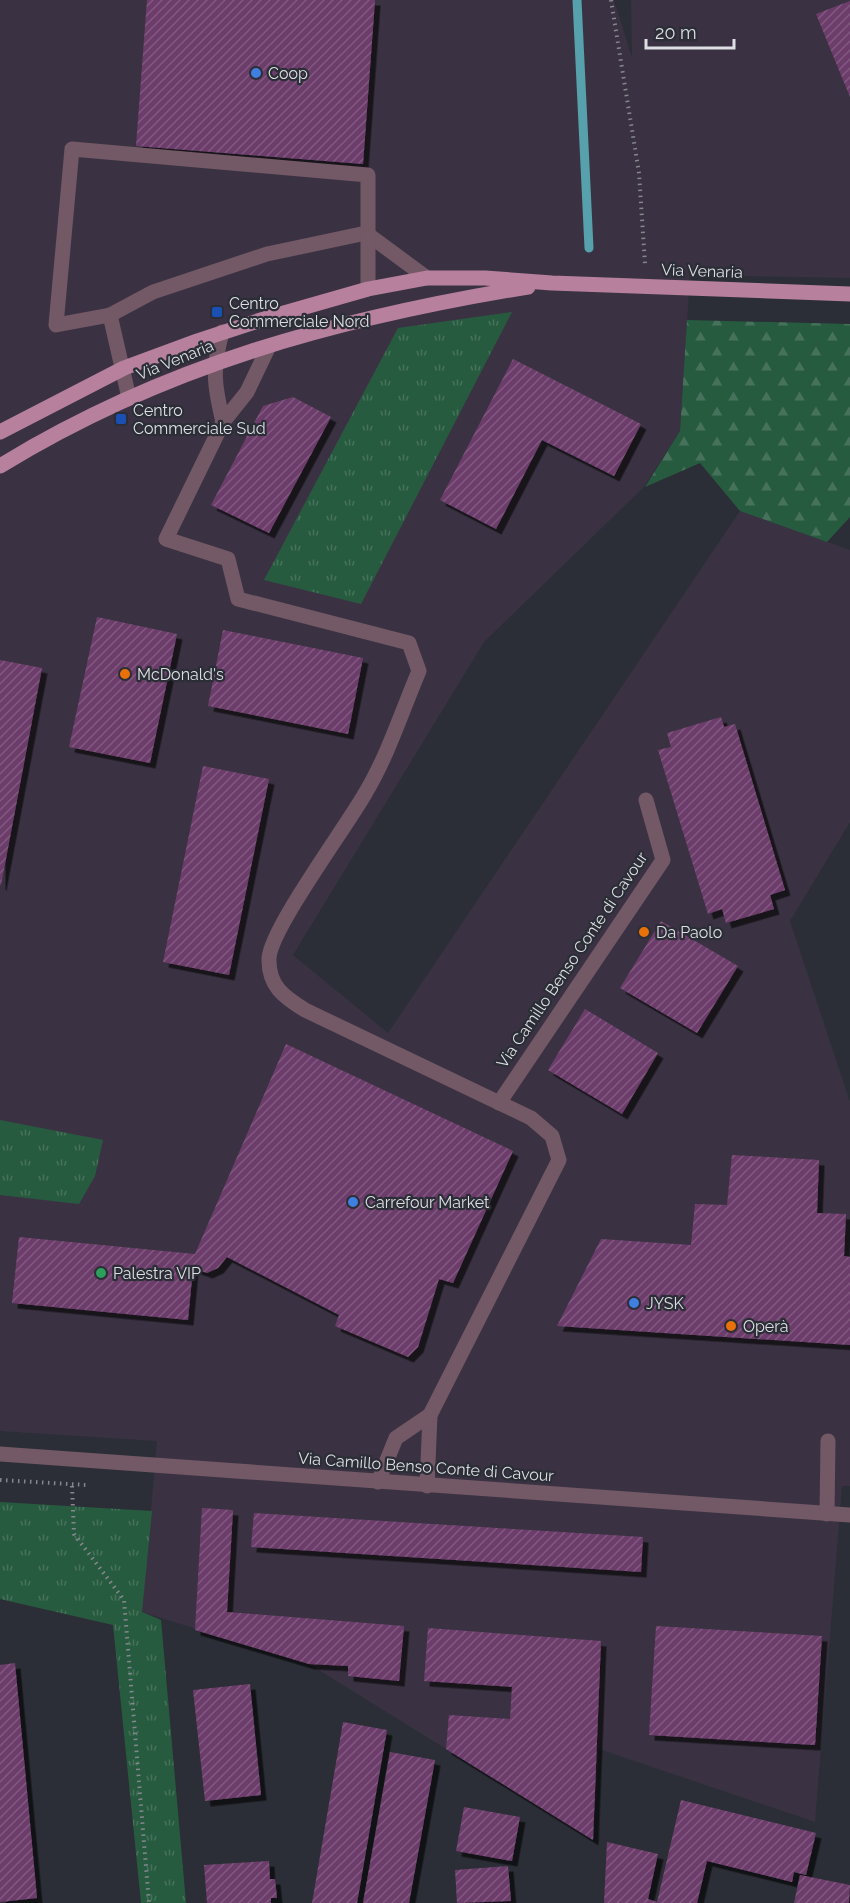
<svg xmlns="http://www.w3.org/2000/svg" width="850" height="1903" viewBox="0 0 850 1903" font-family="Raleway,sans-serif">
  <defs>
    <pattern id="grass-tufts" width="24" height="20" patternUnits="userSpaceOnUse" patternTransform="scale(1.5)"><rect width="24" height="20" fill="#275b3f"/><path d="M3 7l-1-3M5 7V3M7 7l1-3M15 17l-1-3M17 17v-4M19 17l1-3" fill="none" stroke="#46725b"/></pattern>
    <pattern id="forest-firs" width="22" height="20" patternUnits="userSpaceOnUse" patternTransform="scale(1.5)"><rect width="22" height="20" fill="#275b3f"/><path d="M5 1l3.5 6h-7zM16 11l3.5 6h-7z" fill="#46725b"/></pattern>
    <pattern id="building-hatch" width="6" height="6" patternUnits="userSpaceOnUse" patternTransform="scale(1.5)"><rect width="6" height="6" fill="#6c3e6b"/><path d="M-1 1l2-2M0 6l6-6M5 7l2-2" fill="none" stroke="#815980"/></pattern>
    <filter id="shadow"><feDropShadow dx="5.5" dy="5.5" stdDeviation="0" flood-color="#0009"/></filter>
  </defs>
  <rect width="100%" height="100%" fill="#2b2e36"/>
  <!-- commercial -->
  <path fill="#3a3242" d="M0 0H614L632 58 631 0H850V278L690 275 680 431 644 487 484 642 293 955 388 1033 740 511 850 550V822L790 921 850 1102V1486H842L815 1822 599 1749 593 1840 309 1664 142 1612 157 1441 0 1431Z"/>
  <!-- grass -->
  <g fill="url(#grass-tufts)">
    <path d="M512 312 361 604 264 580 398 328Z"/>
    <path d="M0 1120 103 1140 95 1176 79 1204 0 1195Z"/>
    <path d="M0 1502 152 1511 142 1612 161 1620 186 1903H141L113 1625 0 1599Z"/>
  </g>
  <!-- forest -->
  <path fill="url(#forest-firs)" d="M687 320 850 324V517L827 542 740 511 700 463 645 487 680 431Z"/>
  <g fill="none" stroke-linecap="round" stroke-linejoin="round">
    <!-- stream -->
    <path stroke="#56a1ab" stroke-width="9" d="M577 0 589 248"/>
  </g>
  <!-- building -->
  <g fill="url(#building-hatch)" filter="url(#shadow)">
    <path d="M147 0H375L363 164 136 146Z"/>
    <path d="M850 1V97L816 14Z"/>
    <path d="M513 359 641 424 614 476 542 440 496 529 440 500Z"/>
    <path d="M293 397 331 417 269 533 211 505 263 406Z"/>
    <path d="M97 617 177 634 150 763 69 747Z"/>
    <path d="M223 630 363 658 348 734 208 706Z"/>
    <path d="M0 660 42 668 1 885H0Z"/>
    <path d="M721 717 724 727 735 724 785 890 770 895 774 909 726 923 722 909 708 914 658 750 671 747 667 733Z"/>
    <path d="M203 766 269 779 229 975 163 962Z"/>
    <path d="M661 921 738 966 697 1033 620 988Z"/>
    <path d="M585 1009 658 1053 622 1114 548 1070Z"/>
    <path d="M286 1044 513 1151 453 1283 439 1279 418 1347 408 1357 335 1326 339 1315 227 1257 218 1268 207 1273 193 1268 188 1320 12 1303 19 1237 195 1254Z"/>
    <path d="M732 1155 819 1160 817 1213 846 1214 844 1256 850 1257V1345L557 1326 601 1239 691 1245 695 1204 727 1205Z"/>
    <path d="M202 1508 233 1510 227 1612 404 1626 399 1681 348 1676V1666L309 1664 195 1630Z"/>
    <path d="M254 1513 643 1537 641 1572 251 1547Z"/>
    <path d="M656 1626 822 1636 815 1745 649 1735Z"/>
    <path d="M428 1628 601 1641 593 1840 446 1749 449 1715 510 1719 512 1687 424 1681Z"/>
    <path d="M15 1663 37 1898 0 1902V1665Z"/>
    <path d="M250 1684 261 1795 205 1801 193 1690Z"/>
    <path d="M343 1722 387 1730 357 1903H312Z"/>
    <path d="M390 1752 435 1760 409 1903H363Z"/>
    <path d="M681 1800 816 1833 806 1875 794 1872 792 1882 707 1861 697 1903H604L607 1842 658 1854 648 1899 657 1902Z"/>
    <path d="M464 1807 520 1817 512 1861 456 1851Z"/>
    <path d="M269 1861 270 1879H275L277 1898H271V1903H207L204 1865Z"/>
    <path d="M508 1866 511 1901 457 1903 455 1870Z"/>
    <path d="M800 1875 850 1885 849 1903H794Z"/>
  </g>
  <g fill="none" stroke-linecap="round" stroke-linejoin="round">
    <!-- path -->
    <g stroke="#85878e" stroke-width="4" stroke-dasharray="1.5 4.5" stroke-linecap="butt">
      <path d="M611 0 639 173 645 264"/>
      <path d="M0 1480 86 1485"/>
      <path d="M72 1486 74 1534 124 1600 149 1903"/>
    </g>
    <!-- minor -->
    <g stroke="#735866" stroke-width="15">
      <path d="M366 233 427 278"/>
      <path d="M110 315 153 292 267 254 366 233"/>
      <path d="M222 332C212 370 214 384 223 422"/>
      <path d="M269 346 247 392 223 422 166 539 228 559 238 599 409 643 419 671C402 711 388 755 366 792 347 826 271 928 269 958 268 986 284 997 305 1010L531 1118 552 1136 559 1160 430 1415 427 1486"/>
      <path d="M129 398 110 315 56 325 72 149 368 175V289"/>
      <path d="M499 1103 663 860 646 800"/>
      <path d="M0 1454 850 1515"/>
      <path d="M378 1482 396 1438 430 1415"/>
      <path d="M827 1514 828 1441"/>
    </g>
    <!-- major -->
    <g stroke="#b7809d" stroke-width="15">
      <path d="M0 432 124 368 197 341 270 317 368 289 427 278H485L552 283 850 294"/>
      <path d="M0 466C165 365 338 318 528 287"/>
    </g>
  </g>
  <!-- markers -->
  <g fill="#3f7fe0" stroke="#2b2e36" stroke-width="2">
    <circle cx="256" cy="73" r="6"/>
    <circle cx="353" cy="1202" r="6"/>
    <circle cx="634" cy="1303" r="6"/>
  </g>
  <g fill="#1a4fb4" stroke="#2b2e36" stroke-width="2">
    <rect x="211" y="306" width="12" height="12" rx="3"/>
    <rect x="115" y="413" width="12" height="12" rx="3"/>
  </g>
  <g fill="#e8710a" stroke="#2b2e36" stroke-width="2">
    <circle cx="125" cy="674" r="6"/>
    <circle cx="644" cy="932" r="6"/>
    <circle cx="731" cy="1326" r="6"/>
  </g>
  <circle fill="#2e9e5b" stroke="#2b2e36" stroke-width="2" cx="101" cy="1273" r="6"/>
  <g text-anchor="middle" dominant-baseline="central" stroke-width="4.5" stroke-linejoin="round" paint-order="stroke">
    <!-- poi labels -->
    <g font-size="16" fill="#dddfe4" stroke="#2b2e36" text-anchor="start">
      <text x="268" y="73">Coop</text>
      <text x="229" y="303">Centro<tspan x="229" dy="18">Commerciale Nord</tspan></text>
      <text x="133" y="410">Centro<tspan x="133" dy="18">Commerciale Sud</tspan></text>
      <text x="137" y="674">McDonald's</text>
      <text x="656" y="932">Da Paolo</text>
      <text x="365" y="1202">Carrefour Market</text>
      <text x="113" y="1273">Palestra VIP</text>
      <text x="646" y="1303">JYSK</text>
      <text x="743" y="1326">Operà</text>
    </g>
    <!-- street labels -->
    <g font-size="16" fill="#dddfe4" stroke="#2b2e36">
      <text transform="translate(702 271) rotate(2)">Via Venaria</text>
      <text transform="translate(175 360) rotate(-22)">Via Venaria</text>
      <text transform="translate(572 960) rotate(-56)">Via Camillo Benso Conte di Cavour</text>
      <text transform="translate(426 1467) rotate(4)">Via Camillo Benso Conte di Cavour</text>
    </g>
  </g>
  <!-- scale -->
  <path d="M646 39v9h88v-9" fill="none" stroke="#dddfe4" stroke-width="3"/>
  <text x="655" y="39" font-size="18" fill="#dddfe4" stroke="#2b2e36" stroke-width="4.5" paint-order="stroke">20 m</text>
</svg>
